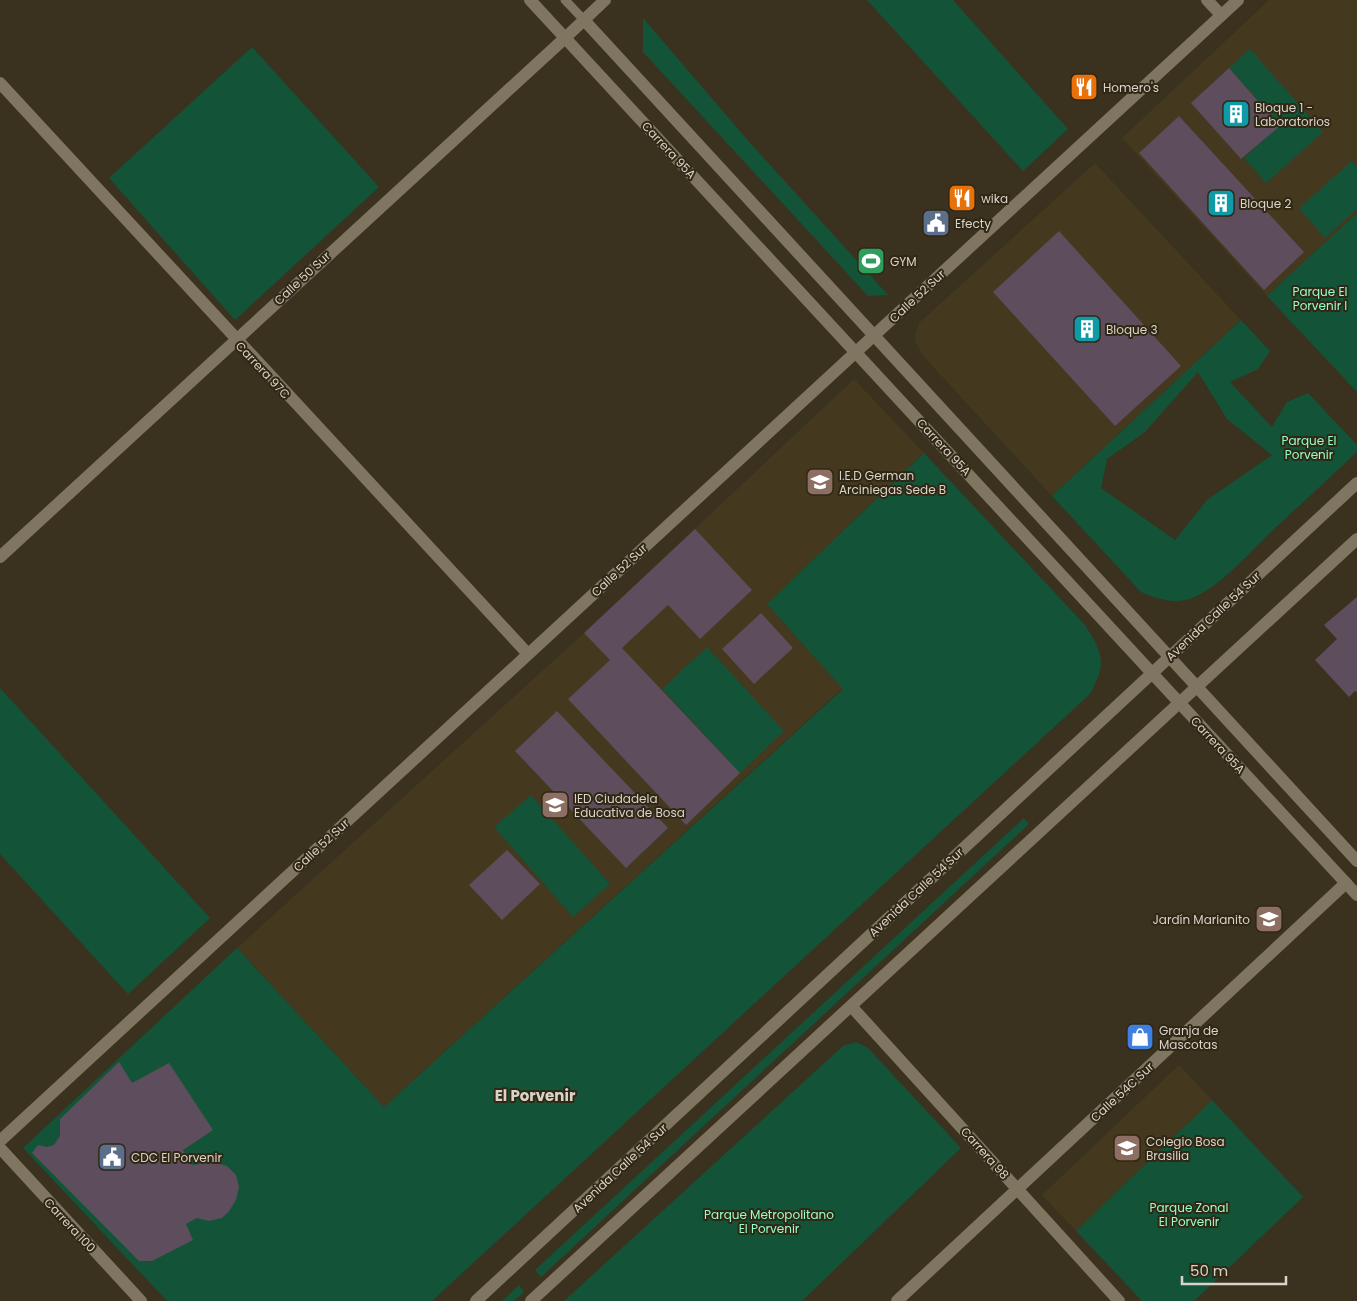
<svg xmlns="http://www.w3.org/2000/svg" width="1357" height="1301" viewBox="0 0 1357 1301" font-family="Poppins,sans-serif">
  <rect width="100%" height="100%" fill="#3a311f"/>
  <!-- built -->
  <g fill="#44381f">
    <path d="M1269 0H1357V213L1267 296 1122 138Z"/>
    <path d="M1095 163 1241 320 1052 496 924 357 915 341 916 331 919 323Z"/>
    <path d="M854 379 924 453 767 604 843 688 384 1107 237 948 584 633Z"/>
    <path d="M1179 1065 1212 1100 1076 1231 1042 1195Z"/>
  </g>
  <!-- green -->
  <g fill="#135438" fill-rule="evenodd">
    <path d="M867 0H953L1068 129 1023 171Z"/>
    <path d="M643 18 752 145 888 295 868 296 643 52Z"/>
    <path d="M252 47 379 187 235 320 109 178Z"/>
    <path d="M1250 49 1323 132 1266 183 1244 158 1280 125 1229 68Z"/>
    <path d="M1352 161 1357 167V209L1325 238 1299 208Z"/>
    <path d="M1357 213V392L1267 296Z"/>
    <path d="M1241 320 1270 351 1258 369 1230 382 1272 427 1287 402 1308 393 1357 445V452C1328 479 1299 506 1271 532 1250 552 1213 595 1185 600 1169 603 1155 598 1141 592L1052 496ZM1198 372 1227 419 1272 455 1207 500 1175 540 1101 488 1107 459 1145 432Z"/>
    <path d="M924 453 1085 625C1103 653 1107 664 1090 694L432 1301H167L23 1148 237 948 384 1107 843 689 767 604Z"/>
    <path d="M707 647 784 731 740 773 662 689Z"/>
    <path d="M0 688 210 918 128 994 0 854Z"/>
    <path d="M531 795 610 884 573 917 494 827Z"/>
    <path d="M1024 818 1029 824 541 1277 535 1270Z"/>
    <path d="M856 1042 868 1048 961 1148 802 1301H564L843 1046Z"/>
    <path d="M1212 1100 1303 1197 1194 1301H1142L1076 1231Z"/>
    <path d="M519 1285 524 1292 514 1301H502Z"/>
  </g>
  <!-- building -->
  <g fill="#5d4d5d">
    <path d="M1229 68 1280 126 1241 159 1191 103Z"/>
    <path d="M1179 116 1304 252 1264 290 1139 153Z"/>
    <path d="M1059 231 1181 366 1115 426 993 292Z"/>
    <path d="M695 529 752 590 700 639 668 605 622 648 740 773 686 825 568 699 610 660 584 633Z"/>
    <path d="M1357 597V692L1355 691 1349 697 1315 660 1337 639 1324 625Z"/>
    <path d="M761 613 793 648 754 684 722 649Z"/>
    <path d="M557 711 668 828 626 868 515 751Z"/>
    <path d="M507 850 540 884 502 920 469 885Z"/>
    <path d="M119 1062 132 1083 169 1063 213 1130 183 1150 192 1165 213 1162 227 1166 236 1175 239 1187 236 1200 229 1211 222 1218 209 1221 197 1218 186 1224 193 1240 152 1261H139L32 1153 38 1145 47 1147 54 1145 60 1136V1119Z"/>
  </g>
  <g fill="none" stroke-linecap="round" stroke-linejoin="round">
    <!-- service -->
    <path stroke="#7f7561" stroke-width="9" d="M565 0 584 20"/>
    <!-- minor -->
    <g stroke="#7f7561" stroke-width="12">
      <path d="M1207 0 1221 15"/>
      <path d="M584 20 605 0"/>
      <path d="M0 83 528 654"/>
      <path d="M0 557 565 38"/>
      <path d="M851 1006 1119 1301"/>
      <path d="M897 1301 1346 883"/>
    </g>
    <!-- tertiary -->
    <g stroke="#7f7561" stroke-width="12">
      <path d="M530 0 1357 895"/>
      <path d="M565 38 584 20 1357 861"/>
      <path d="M0 1141 1238 0"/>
      <path d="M0 1148 141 1301"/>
      <path d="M476 1301 1357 483"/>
      <path d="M531 1301 1357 539"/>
    </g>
  </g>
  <!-- icons -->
  <defs>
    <symbol id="restaurant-square" viewBox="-11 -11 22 22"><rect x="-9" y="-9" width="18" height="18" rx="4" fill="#e8710a" stroke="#302715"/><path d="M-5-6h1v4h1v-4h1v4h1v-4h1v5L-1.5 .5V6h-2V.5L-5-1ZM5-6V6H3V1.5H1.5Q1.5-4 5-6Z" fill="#fff"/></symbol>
    <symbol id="building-square" viewBox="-11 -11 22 22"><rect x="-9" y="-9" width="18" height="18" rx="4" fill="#0f9aa8" stroke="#302715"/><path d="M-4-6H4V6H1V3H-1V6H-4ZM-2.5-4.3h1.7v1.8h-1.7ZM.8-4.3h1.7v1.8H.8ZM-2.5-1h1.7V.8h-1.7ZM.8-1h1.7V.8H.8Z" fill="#fff"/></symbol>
    <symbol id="civic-square" viewBox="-11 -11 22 22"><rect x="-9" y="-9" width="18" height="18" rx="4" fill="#5c6f8a" stroke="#302715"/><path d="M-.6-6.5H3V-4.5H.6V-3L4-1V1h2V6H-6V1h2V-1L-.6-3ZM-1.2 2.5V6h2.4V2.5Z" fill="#fff"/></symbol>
    <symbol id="stadium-square" viewBox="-11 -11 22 22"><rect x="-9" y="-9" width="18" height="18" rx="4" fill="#2e9e5b" stroke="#302715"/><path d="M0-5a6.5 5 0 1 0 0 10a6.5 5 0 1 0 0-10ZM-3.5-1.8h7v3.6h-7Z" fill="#fff"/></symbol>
    <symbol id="school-square" viewBox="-11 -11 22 22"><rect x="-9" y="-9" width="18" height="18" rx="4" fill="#8d6e63" stroke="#302715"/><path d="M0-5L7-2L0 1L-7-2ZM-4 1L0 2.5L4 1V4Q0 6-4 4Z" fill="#fff"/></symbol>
    <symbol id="shop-square" viewBox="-11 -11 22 22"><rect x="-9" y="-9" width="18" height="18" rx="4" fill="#3f7fe0" stroke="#302715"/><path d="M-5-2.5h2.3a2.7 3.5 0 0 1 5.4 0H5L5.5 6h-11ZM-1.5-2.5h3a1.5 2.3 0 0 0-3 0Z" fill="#fff"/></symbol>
  </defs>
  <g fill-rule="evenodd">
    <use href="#restaurant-square" x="1068" y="71" width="32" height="32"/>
    <use href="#building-square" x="1220" y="98" width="32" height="32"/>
    <use href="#restaurant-square" x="946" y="182" width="32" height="32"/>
    <use href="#building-square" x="1205" y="187" width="32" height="32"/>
    <use href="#civic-square" x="920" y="207" width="32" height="32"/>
    <use href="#stadium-square" x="855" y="245" width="32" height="32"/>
    <use href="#building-square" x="1071" y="313" width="32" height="32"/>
    <use href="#school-square" x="804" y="466" width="32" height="32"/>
    <use href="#school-square" x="539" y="789" width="32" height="32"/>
    <use href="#school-square" x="1253" y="903" width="32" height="32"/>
    <use href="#shop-square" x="1124" y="1021" width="32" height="32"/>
    <use href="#school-square" x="1111" y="1132" width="32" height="32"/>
    <use href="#civic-square" x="96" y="1141" width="32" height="32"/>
  </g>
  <g text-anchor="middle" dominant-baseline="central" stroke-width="4" stroke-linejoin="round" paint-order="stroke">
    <!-- poi labels -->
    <g font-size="12" fill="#d9d4c9" stroke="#302715" text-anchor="start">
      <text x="1103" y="87">Homero's</text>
      <text x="1255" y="107">Bloque 1 -<tspan x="1255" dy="14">Laboratorios</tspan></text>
      <text x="981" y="198">wika</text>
      <text x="1240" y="203">Bloque 2</text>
      <text x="955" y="223">Efecty</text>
      <text x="890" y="261">GYM</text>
      <text x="1106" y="329">Bloque 3</text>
      <text x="839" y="475">I.E.D German<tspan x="839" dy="14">Arciniegas Sede B</tspan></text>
      <text x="574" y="798">IED Ciudadela<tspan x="574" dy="14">Educativa de Bosa</tspan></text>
      <text x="1250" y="919" text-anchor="end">Jardín Marianito</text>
      <text x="1159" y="1030">Granja de<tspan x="1159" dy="14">Mascotas</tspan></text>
      <text x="1146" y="1141">Colegio Bosa<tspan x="1146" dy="14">Brasilia</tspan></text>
      <text x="131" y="1157">CDC El Porvenir</text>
    </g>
    <!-- street labels -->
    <g font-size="12" fill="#d9d4c9" stroke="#302715">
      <text transform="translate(669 150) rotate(47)">Carrera 95A</text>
      <text transform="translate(302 278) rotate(-43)">Calle 50 Sur</text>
      <text transform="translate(917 296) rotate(-43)">Calle 52 Sur</text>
      <text transform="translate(263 370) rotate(47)">Carrera 97C</text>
      <text transform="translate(944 447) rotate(47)">Carrera 95A</text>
      <text transform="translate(619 570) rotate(-43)">Calle 52 Sur</text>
      <text transform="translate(1213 616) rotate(-43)">Avenida Calle 54 Sur</text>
      <text transform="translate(1218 745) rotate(47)">Carrera 95A</text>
      <text transform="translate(321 845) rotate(-43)">Calle 52 Sur</text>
      <text transform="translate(916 892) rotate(-43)">Avenida Calle 54 Sur</text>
      <text transform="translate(1122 1092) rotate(-43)">Calle 54C Sur</text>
      <text transform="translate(985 1153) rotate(48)">Carrera 98</text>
      <text transform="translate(620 1168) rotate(-43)">Avenida Calle 54 Sur</text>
      <text transform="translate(70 1225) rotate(47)">Carrera 100</text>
    </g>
    <!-- park labels -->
    <g font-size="12" fill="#94fec8" stroke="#302715">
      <text x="1320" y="291">Parque El<tspan x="1320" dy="14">Porvenir I</tspan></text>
      <text x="1309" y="440">Parque El<tspan x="1309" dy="14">Porvenir</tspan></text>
      <text x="1189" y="1207">Parque Zonal<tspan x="1189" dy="14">El Porvenir</tspan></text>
      <text x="769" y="1214">Parque Metropolitano<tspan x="769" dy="14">El Porvenir</tspan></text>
    </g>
    <!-- quarter labels -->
    <g font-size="15" font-weight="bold" fill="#d9d4c9" stroke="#302715">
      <text x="535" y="1095">El Porvenir</text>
    </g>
  </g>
  <!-- scale -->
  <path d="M1182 1276v8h104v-8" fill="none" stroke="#d9d4c9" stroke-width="2.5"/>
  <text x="1190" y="1276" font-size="15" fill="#d9d4c9" stroke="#302715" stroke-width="4" paint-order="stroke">50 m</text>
</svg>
